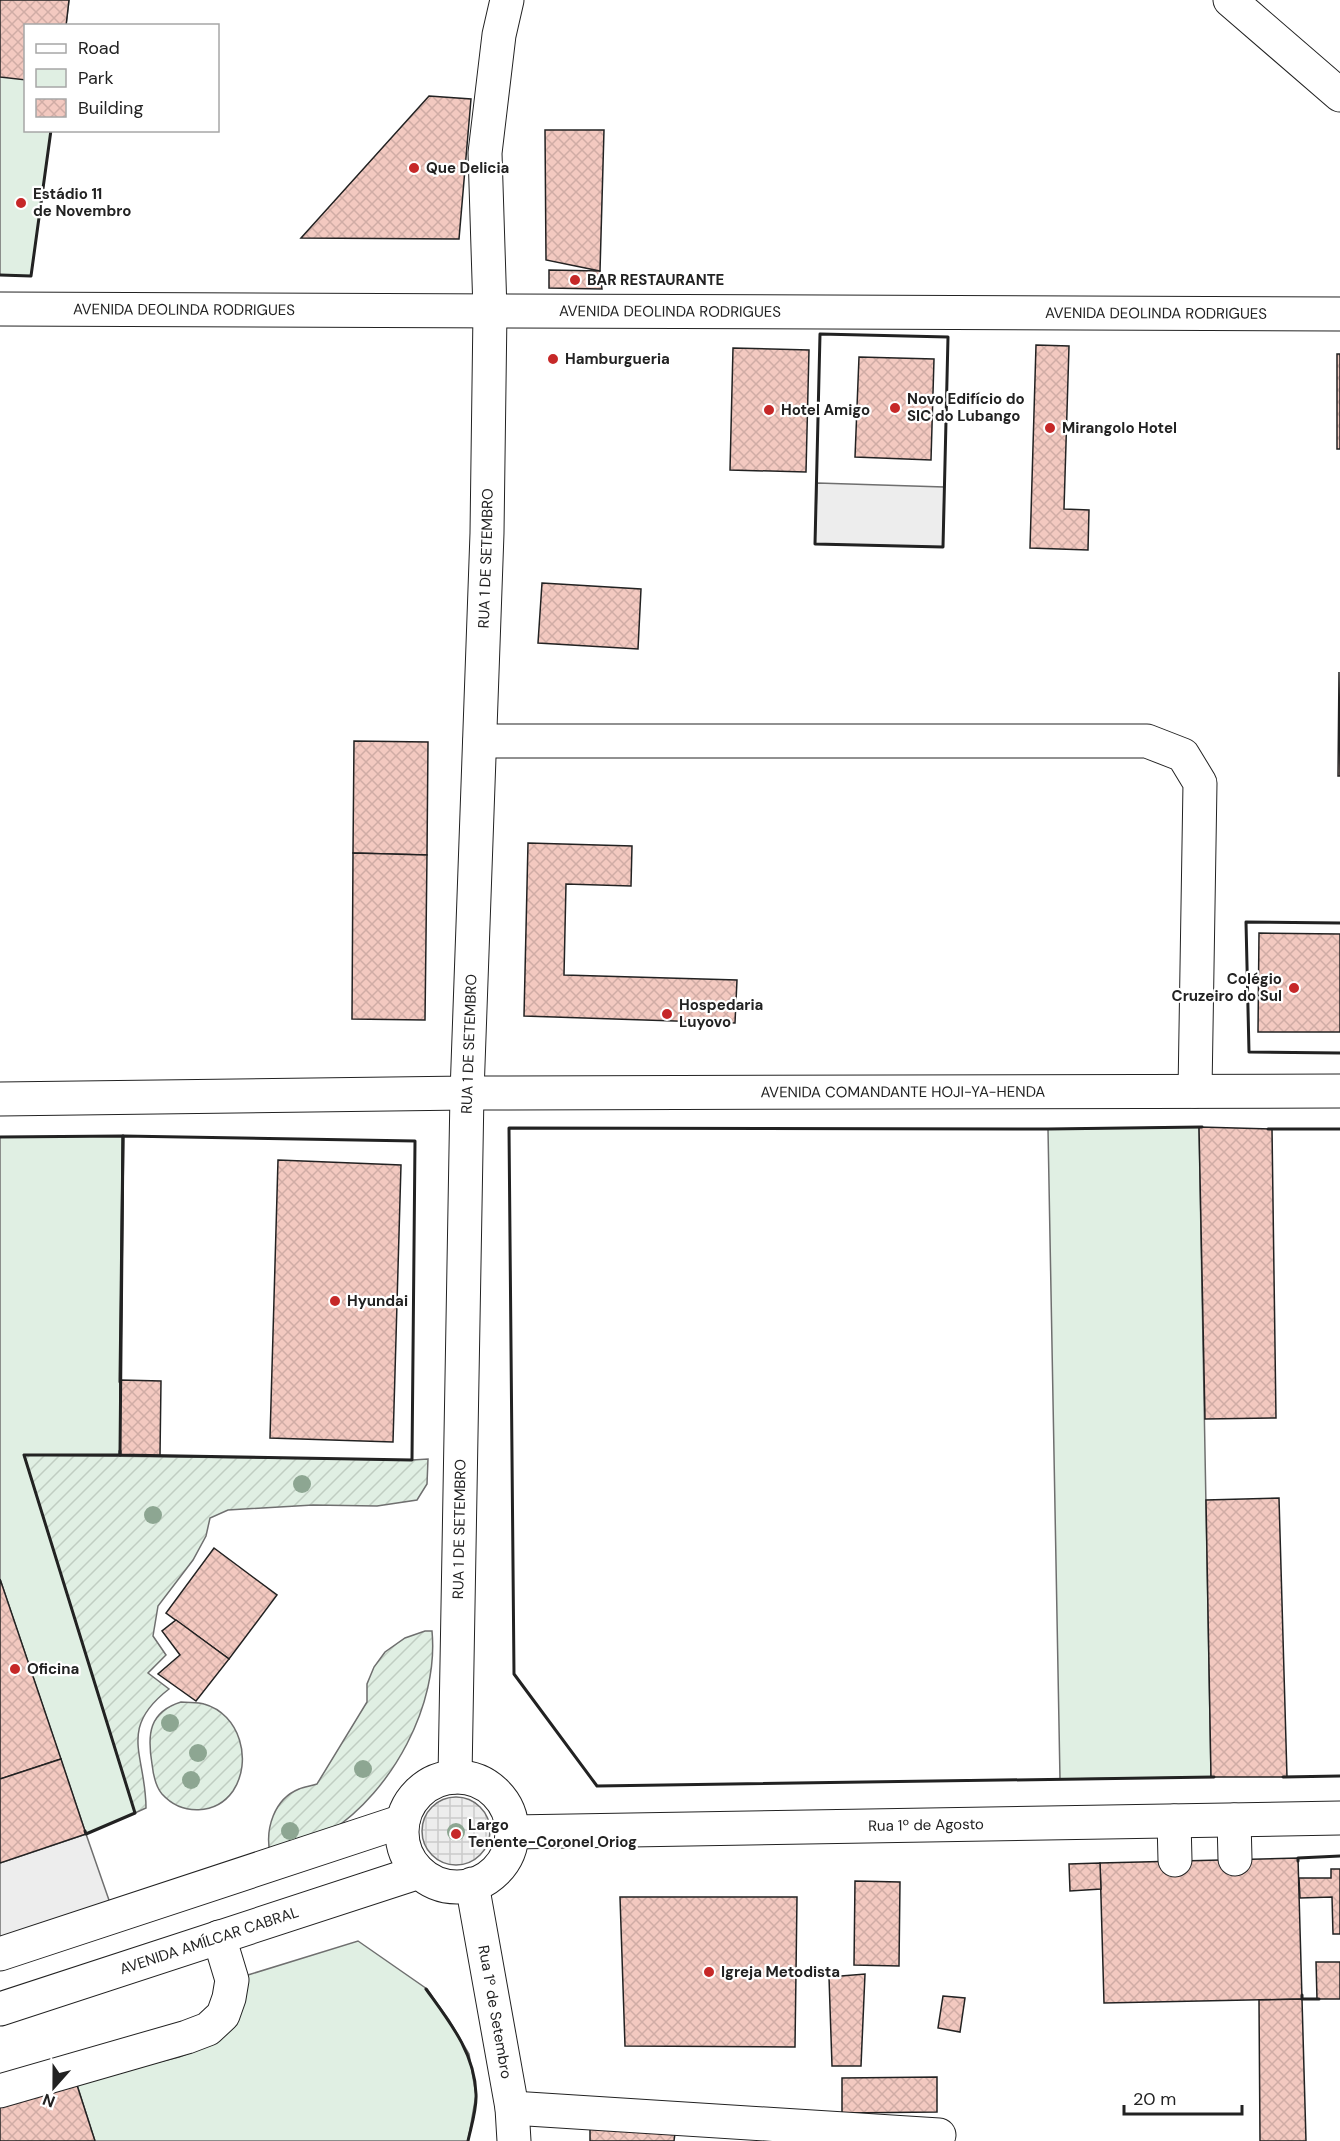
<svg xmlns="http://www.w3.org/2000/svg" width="1340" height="2141" viewBox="0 0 1340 2141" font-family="'DM Sans',sans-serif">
  <defs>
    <pattern id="garden-furrows" width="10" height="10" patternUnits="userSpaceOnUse" patternTransform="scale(1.5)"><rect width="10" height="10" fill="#e0efe3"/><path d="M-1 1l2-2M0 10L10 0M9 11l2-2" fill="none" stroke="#c0cdc2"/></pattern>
    <pattern id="plaza-grid" width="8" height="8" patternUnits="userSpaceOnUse" patternTransform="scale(1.5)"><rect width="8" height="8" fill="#ededed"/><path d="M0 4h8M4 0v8" fill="none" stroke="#cbcbcb"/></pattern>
    <pattern id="building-cross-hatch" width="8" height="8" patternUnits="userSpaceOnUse" patternTransform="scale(1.5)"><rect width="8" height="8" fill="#f3c9c0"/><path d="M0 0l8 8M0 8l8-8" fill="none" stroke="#d0aca5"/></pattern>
  </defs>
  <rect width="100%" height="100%" fill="#fff"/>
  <!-- green -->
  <g fill="#e0efe3" stroke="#6f6f6f" stroke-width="1.5">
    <path d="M0 0H69L66 25 26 26V130L51 131 31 276 0 275Z"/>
    <path d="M1199 1127 1211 1777 1060 1779 1048 1129Z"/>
    <path d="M123 1136 120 1455H24L135 1813 86 1834 0 1579V1137Z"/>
    <path d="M358 1941 427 1989 449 2020 469 2054 476 2095 468 2141H95L76 2082 179 2057 208 2046 248 1975Z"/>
  </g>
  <!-- garden -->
  <g fill="url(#garden-furrows)" stroke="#6f6f6f" stroke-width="1.5">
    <path d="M24 1455 412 1460 428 1459 427 1484 417 1500 377 1506 313 1505 228 1510 210 1518 206 1536 193 1560 158 1606 153 1636 166 1655 148 1673 169 1689C117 1729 146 1755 146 1808L135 1813Z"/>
    <path d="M425 1631H432C439 1705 392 1791 331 1831 317 1840 287 1847 270 1853 265 1829 274 1799 299 1789 304 1787 311 1786 317 1784L367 1702V1684L374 1667 385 1652 405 1638Z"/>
    <path d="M181 1702C189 1703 198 1702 204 1704 240 1714 253 1761 233 1791 216 1815 182 1816 162 1794 156 1787 153 1773 152 1764 147 1734 149 1712 181 1702Z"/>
  </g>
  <!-- parking -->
  <g fill="#ededed" stroke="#6f6f6f" stroke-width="1.5">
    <path d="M817 483 944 487 943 547 815 544Z"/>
    <path d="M86 1834 110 1903 0 1940V1863Z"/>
  </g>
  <!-- plaza -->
  <circle fill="url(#plaza-grid)" stroke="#6f6f6f" stroke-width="1.5" cx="456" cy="1831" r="34"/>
  <!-- building -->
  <g fill="url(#building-cross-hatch)" stroke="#222" stroke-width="1.5">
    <path d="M0 0H69L66 26H26V80L0 77Z"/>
    <path d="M429 96 471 99 459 239 301 238Z"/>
    <path d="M545 130H604L600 271 546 260Z"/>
    <path d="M549 270 600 271 602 289 549 288Z"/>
    <path d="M1036 345 1069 346 1064 509 1089 510 1088 550 1030 548Z"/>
    <path d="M733 348 809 350 806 472 730 470Z"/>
    <rect x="1337" y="354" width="3" height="95"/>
    <path d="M859 357 934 359 931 460 855 457Z"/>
    <path d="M542 583 641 589 638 649 538 643Z"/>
    <path d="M1339 672 1340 776H1338Z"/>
    <path d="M354 741 428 742 427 855 353 853Z"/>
    <path d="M528 843 632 846 631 886 566 884 564 975 737 980 735 1023 524 1016Z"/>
    <path d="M353 853 427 855 425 1020 352 1019Z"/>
    <path d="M1259 933 1340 934V1032H1258Z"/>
    <path d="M1199 1127 1272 1129 1276 1418 1205 1419Z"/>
    <path d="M278 1160 401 1165 393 1442 270 1438Z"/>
    <path d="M120 1380 161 1381 160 1456 120 1455Z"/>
    <path d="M1279 1498 1287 1777H1211L1206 1500Z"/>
    <path d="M214 1548 277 1595 229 1659 166 1613Z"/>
    <path d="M0 1579 61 1759 0 1779Z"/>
    <path d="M176 1620 229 1659 196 1701 158 1674 180 1655 162 1631Z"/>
    <path d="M61 1759 86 1834 0 1863V1779Z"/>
    <path d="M1298 1858 1302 1999 1104 2003 1100 1863Z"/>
    <path d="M1100 1863 1101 1889 1070 1891 1069 1864Z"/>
    <path d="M1331 1869H1340V1934H1333L1332 1897 1300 1898 1299 1878H1331Z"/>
    <path d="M855 1881 900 1882 899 1966 854 1965Z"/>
    <path d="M620 1897H797L795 2047 625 2046Z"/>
    <path d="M1316 1962H1340V1999H1317Z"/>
    <path d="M865 1974 861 2066H832L829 1977Z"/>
    <path d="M943 1996 965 1998 960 2032 938 2028Z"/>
    <path d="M1302 1999 1306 2141H1260L1259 2000Z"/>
    <path d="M937 2077V2112L842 2113V2078Z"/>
    <path d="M76 2082 95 2141H0V2105Z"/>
    <path d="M590 2129 675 2133 674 2141H590Z"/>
  </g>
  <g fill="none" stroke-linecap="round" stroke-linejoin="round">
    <defs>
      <g id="minor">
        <path d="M1230 0 1340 95"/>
        <path id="s1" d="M0 309 1340 314"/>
        <path d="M480 741H1147L1183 755 1200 783 1195 1091"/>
        <path id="s2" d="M0 1099 467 1093 487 533 490 311 485 153 499 35 507 0"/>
        <path d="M1234 1820 1235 1859"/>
        <path d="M1174 1821 1175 1860"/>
        <path d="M472 1884 512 2108 514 2141"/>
        <path d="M0 2091 187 2037 208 2029 223 2015 229 1998 232 1980 219 1937"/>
        <path d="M512 2108 939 2135"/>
      </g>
      <g id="major">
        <path id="s3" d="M455 1777 467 1093 1340 1091"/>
        <circle cx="457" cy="1832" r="55"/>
        <path d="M512 1832 1340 1818"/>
        <path d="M0 1954 403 1821"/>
        <path id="s4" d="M0 2009 419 1872"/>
      </g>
    </defs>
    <!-- minor casing -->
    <use href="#minor" stroke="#222" stroke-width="35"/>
    <!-- major casing -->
    <use href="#major" stroke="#222" stroke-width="35"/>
    <!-- minor -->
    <use href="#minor" stroke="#fff" stroke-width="33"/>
    <!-- major -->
    <use href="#major" stroke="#fff" stroke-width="33"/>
    <!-- wall -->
    <g stroke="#222" stroke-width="3">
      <path d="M0 275 31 276 51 130"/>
      <path d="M820 334 948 337 943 547 815 544Z"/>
      <path d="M1340 923 1246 922 1249 1052 1340 1053"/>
      <path d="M1202 1127 1048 1129 509 1128 514 1674 597 1786 1214 1777"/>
      <path d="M1268 1129H1340"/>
      <path d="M123 1136 415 1141 412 1460 120 1455Z"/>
      <path d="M0 1137 123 1136 120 1382"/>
      <path d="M1283 1777 1340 1776"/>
      <path d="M85 1831 86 1834 135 1813 24 1455H120V1451"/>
      <path d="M1298 1861V1858L1340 1856"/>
      <path d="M426 1989C449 2021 475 2053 476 2094 477 2109 471 2127 468 2141"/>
      <path d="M1302 1995V1999H1319"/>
    </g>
  </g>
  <!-- trees -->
  <g fill="#8da692">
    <circle cx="302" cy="1484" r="9"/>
    <circle cx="153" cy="1515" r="9"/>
    <circle cx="170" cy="1723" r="9"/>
    <circle cx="198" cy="1753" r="9"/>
    <circle cx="363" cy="1769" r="9"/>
    <circle cx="191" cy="1780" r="9"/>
    <circle cx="290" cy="1831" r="9"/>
    <circle cx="456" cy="1832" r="9"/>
  </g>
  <!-- markers -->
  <g fill="#c62828" stroke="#fff" stroke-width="2">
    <circle cx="414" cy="168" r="6"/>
    <circle cx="21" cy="203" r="6"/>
    <circle cx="575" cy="280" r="6"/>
    <circle cx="553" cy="359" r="6"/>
    <circle cx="895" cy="408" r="6"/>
    <circle cx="769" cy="410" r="6"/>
    <circle cx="1050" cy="428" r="6"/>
    <circle cx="1294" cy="988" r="6"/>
    <circle cx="667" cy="1014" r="6"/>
    <circle cx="335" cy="1301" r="6"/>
    <circle cx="15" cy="1669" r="6"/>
    <circle cx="456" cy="1834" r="6"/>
    <circle cx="709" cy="1972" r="6"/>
  </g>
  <g text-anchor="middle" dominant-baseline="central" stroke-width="4.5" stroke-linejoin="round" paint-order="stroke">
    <!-- poi labels -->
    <g font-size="15" font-weight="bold" fill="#222" stroke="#fff" text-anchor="start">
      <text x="426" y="168">Que Delicia</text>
      <text x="33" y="194">Estádio 11<tspan x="33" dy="17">de Novembro</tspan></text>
      <text x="587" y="280">BAR RESTAURANTE</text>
      <text x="565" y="359">Hamburgueria</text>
      <text x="907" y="399">Novo Edifício do<tspan x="907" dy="17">SIC do Lubango</tspan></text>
      <text x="781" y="410">Hotel Amigo</text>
      <text x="1062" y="428">Mirangolo Hotel</text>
      <text x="1282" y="979" text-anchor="end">Colégio<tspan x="1282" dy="17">Cruzeiro do Sul</tspan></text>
      <text x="679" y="1005">Hospedaria<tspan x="679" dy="17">Luyovo</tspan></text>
      <text x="347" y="1301">Hyundai</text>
      <text x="27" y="1669">Oficina</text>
      <text x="468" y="1825">Largo<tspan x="468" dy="17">Tenente-Coronel Oriog</tspan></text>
      <text x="721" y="1972">Igreja Metodista</text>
    </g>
    <!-- street labels -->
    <g font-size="15" fill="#222" stroke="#fff">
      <text stroke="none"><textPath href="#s1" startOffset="184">AVENIDA DEOLINDA RODRIGUES</textPath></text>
      <text stroke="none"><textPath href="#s1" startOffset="670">AVENIDA DEOLINDA RODRIGUES</textPath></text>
      <text stroke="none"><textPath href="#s1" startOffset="1156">AVENIDA DEOLINDA RODRIGUES</textPath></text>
      <text stroke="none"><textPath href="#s2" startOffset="1002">RUA 1 DE SETEMBRO</textPath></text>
      <text transform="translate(469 1044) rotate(-88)">RUA 1 DE SETEMBRO</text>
      <text stroke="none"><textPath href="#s3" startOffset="1120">AVENIDA COMANDANTE HOJI-YA-HENDA</textPath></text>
      <text stroke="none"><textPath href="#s3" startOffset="248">RUA 1 DE SETEMBRO</textPath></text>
      <text transform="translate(926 1825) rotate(-1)">Rua 1º de Agosto</text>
      <text stroke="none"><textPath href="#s4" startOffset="220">AVENIDA AMÍLCAR CABRAL</textPath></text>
      <text transform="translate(495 2012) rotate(80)">Rua 1º de Setembro</text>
    </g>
  </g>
  <!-- legend -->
  <rect x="24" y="24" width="195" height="108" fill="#ffffff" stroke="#a7a7a7" stroke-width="1.5"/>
  <rect x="36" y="44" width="30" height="9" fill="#ffffff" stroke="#a7a7a7" stroke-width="1.5"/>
  <text x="78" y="54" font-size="18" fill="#222222">Road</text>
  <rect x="36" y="69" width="30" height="18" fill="#e0efe3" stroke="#a7a7a7" stroke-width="1.5"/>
  <text x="78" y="84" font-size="18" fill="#222222">Park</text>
  <rect x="36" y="99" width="30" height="18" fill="url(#building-cross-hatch)" stroke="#a7a7a7" stroke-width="1.5"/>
  <text x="78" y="114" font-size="18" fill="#222222">Building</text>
  <!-- north arrow -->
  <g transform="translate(54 2087) rotate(201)" stroke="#ffffff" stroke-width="4.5" paint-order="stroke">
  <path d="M0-4.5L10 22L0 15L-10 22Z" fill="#222222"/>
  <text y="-9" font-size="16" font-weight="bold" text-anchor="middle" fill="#222222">N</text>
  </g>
  <!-- scale -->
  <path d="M1124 2105v9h118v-9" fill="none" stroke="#222222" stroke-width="3"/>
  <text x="1133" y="2105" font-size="18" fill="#222222" stroke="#ffffff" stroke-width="4.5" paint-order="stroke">20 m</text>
</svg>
